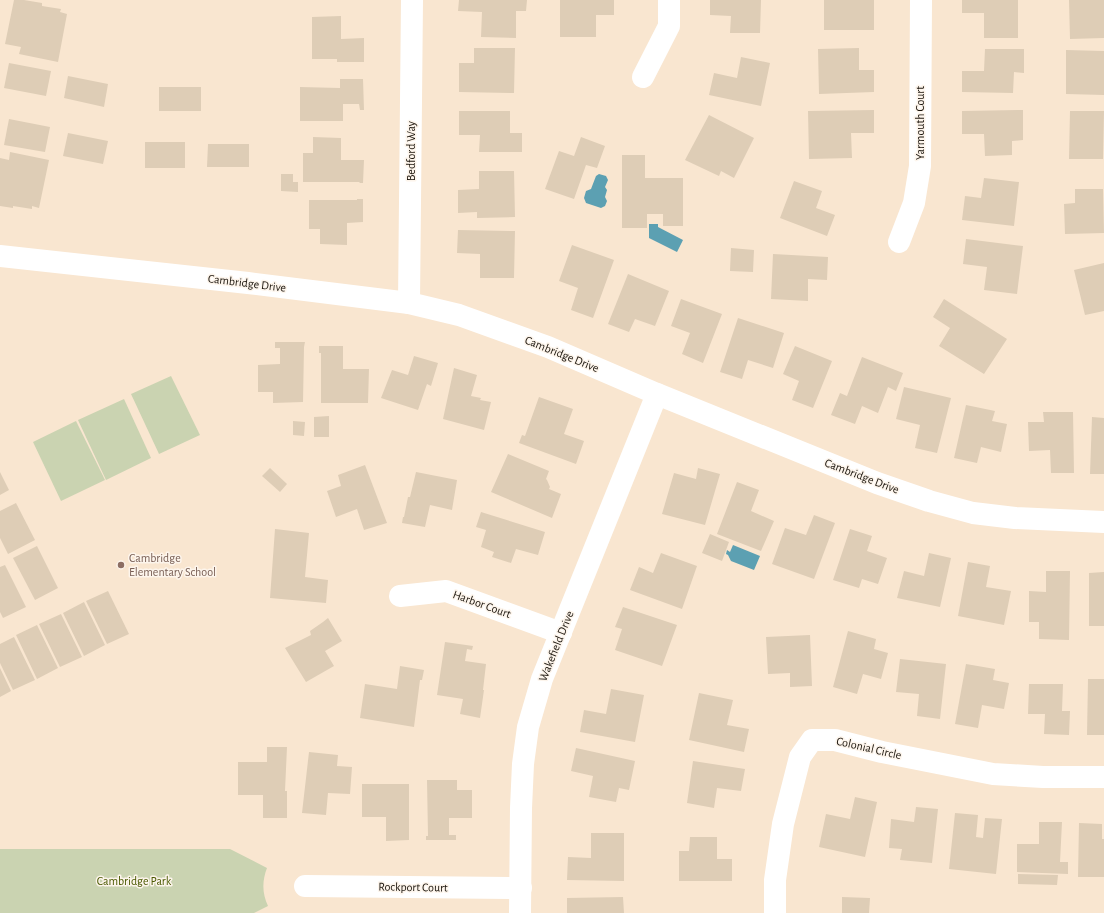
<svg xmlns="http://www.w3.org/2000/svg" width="1104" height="913" viewBox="0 0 1104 913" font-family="'Alegreya Sans',sans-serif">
  <rect width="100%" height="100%" fill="#f9e6d0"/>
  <!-- green -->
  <g fill="#cad3b1">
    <path d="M171 376 200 435 159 454 131 394Z"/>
    <path d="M124 399 151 458 106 480 78 420Z"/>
    <path d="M76 421 105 480 61 501 33 442Z"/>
    <path d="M0 849H230L267 868C262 881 262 893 268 906L254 913H0Z"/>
  </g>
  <!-- water -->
  <g fill="#5ca0b2">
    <path d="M599 174 606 176 608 180 605 187 607 190 605 197 607 201 605 206 601 208 586 203 584 198 586 191 591 189 596 176Z"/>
    <path d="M649 224H658V227L683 240 677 252 649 238Z"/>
    <path d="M733 545 760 556 754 570 731 561 728 555 726 554 727 550 730 552Z"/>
  </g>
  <!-- building -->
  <g fill="#decdb6">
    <path d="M14 0H24L42 3V6L61 9 60 12 67 14 58 62 19 54 21 47 5 44Z"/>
    <path d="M459 0H527L526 11H516V38L481 37 482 12 458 11Z"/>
    <path d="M560 0H614V15H596V37H560Z"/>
    <path d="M710 0H761L760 33H730L731 16 710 15Z"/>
    <rect x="824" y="0" width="50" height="30"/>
    <path d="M962 0H1018V38H984V13H962Z"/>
    <path d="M1069 0H1104V38L1070 39Z"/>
    <path d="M341 16V39L364 38V62H337V59H312V17Z"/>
    <path d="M474 48H515L514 93 459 92V63H474Z"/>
    <path d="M859 48V70H874V92L819 94 818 49Z"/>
    <path d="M985 49H1024V73L1014 72 1013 93 962 92V71H984Z"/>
    <path d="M1066 50 1104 51V95L1066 94Z"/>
    <path d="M741 57 770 63 761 106 709 95 714 73 737 78Z"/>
    <path d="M9 63 51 71 46 96 4 88Z"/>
    <path d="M68 76 108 84 104 107 64 98Z"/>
    <path d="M340 79H363L364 110H360L359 104H343V121H300V87L340 88Z"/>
    <rect x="159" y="87" width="42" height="24"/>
    <path d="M874 110V133H851L852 158 809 159 808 111Z"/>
    <path d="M1023 110V140L1012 141V155L985 156 984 134H962V111Z"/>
    <path d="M459 111H510V133H522V152H479L480 135H459Z"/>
    <path d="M1070 111H1104L1103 159H1069Z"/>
    <path d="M709 115 754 138 734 178 721 171 719 176 685 160Z"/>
    <path d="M9 119 50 127 45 152 4 145Z"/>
    <path d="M68 133 108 141 103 164 63 156Z"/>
    <path d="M313 137 341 138V160H364L363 183H360L359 182H303V153H313Z"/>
    <path d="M581 137 605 146 597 168 586 165 574 199 545 189 559 151 574 156Z"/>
    <rect x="145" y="142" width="40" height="26"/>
    <path d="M208 144H249V167H207Z"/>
    <path d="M10 152 49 160 39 208 32 206V209L13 206V208L0 206V158L9 160Z"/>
    <path d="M622 155H645V178H683V226H663V214H647V228H622Z"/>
    <path d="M479 171H514L515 217 477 218V212L458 213V190L479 189Z"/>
    <path d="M281 174H293V182H298V192L281 191Z"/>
    <path d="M984 178 1019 182 1014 226 962 220 965 196 981 198Z"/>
    <path d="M794 181 822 191 816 208 835 215 827 236 780 218Z"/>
    <path d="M1075 189H1103L1104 233 1065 234 1064 204 1075 203Z"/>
    <path d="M357 199H363V222L347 223V245L320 244V229H309V200H357Z"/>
    <path d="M458 230 515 231 514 278H480V254L457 253Z"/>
    <path d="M966 239 1023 246 1017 294 984 290 987 267 963 264Z"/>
    <path d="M572 245 614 260 593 318 571 310 578 288 559 281Z"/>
    <path d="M731 248 754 250 753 272 730 271Z"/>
    <path d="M773 254 828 257 827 280 808 279V301L771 299Z"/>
    <path d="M1104 263V311L1085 315 1074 270Z"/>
    <path d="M628 274 669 291 655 326 635 319 629 332 608 324Z"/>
    <path d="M681 299 722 314 703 363 682 354 690 333 671 326Z"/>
    <path d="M944 299 1007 339 984 374 939 346 950 328 933 317Z"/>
    <path d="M738 318 784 333 773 368 748 360 742 379 720 372Z"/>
    <path d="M275 342H305L304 347 303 402 273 403V392H258V365L280 364V348H275Z"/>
    <path d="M319 346H343V369H369L368 403H321V353H319Z"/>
    <path d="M795 346 832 361 813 408 792 400 799 381 783 374Z"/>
    <path d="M414 356 438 363 431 386 427 384 418 410 381 398 392 370 408 375Z"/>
    <path d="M862 357 903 373 896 391 888 387 878 413 862 406 855 424 831 415 840 393 847 396Z"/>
    <path d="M454 368 477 375 471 396 481 398 480 400 491 402 484 430 443 419Z"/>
    <path d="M904 387 951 398 937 453 915 448 920 425 896 419Z"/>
    <path d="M539 397 573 409 564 434 584 441 576 464 519 443 522 435 525 436Z"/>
    <path d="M966 405 995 411 992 421 1007 424 1001 452 981 447 977 463 954 458Z"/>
    <path d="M1043 412H1073L1074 473H1051L1050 450 1029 451 1028 422H1044Z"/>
    <path d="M329 416V437H314V417Z"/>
    <path d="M1092 417 1104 418V474H1090Z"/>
    <path d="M293 421 305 422 304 436 293 435Z"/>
    <path d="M508 454 549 471 546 479 547 480 550 487 549 489 561 494 552 518 491 492Z"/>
    <path d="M365 465 387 523 364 530 357 509 336 517 327 491 341 486 338 475Z"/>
    <path d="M270 468 287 484 280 492 262 476Z"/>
    <path d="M698 468 720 474 705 525 662 514 674 473 696 479Z"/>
    <path d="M0 472 9 490 0 495Z"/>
    <path d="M416 472 457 480 452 510 430 505 425 527 402 523 403 517H404L408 497H410Z"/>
    <path d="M737 482 759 490 751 511 774 521 761 551 717 534Z"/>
    <path d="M16 503 35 540 8 554 0 538V511Z"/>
    <path d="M481 512 545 532 538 555 516 549 511 563 492 557 494 552 481 547 486 530 476 527Z"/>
    <path d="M814 515 835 523 814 579 772 564 785 528 806 535Z"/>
    <path d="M275 529 309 533 305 577 328 580 326 603 270 598Z"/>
    <path d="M850 529 872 536 867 551 887 558 878 584 862 579 859 588 833 580Z"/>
    <path d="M710 534 729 542 722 561 702 553Z"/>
    <path d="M37 546 58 588 35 600 13 558Z"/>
    <path d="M661 553 697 566 682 609 630 590 639 567 653 573Z"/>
    <path d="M929 553 951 558 940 607 897 598 904 571 924 576Z"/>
    <path d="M968 562 990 566 986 587 1011 591 1004 625 958 616Z"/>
    <path d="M5 565 26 607 3 618 0 612V567Z"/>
    <path d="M1046 571H1070L1069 640 1039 639V622H1029V591L1046 592Z"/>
    <path d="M1104 572V626H1089V573Z"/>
    <path d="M108 591 129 634 107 644 86 601Z"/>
    <path d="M84 602 105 645 84 656 63 613Z"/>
    <path d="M623 607 677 625 662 666 615 650 622 629 615 627Z"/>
    <path d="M61 614 82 657 60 667 39 624Z"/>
    <path d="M328 618 342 641 325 651 334 666 306 682 285 648 311 635 310 631 323 622Z"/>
    <path d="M37 625 58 668 37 679 16 635Z"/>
    <path d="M848 631 876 639 874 649 888 653 881 679 863 674 857 694 833 687Z"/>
    <path d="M810 635 812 686 790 687V673L768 674 766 637Z"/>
    <path d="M14 637 35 680 13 690 0 663V644Z"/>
    <path d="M445 642 473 646 472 650 467 649 465 661 486 664 483 690H484L480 718 460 714 463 699 437 695Z"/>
    <path d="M900 659 946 664 940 719 917 716 919 694 896 692Z"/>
    <path d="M966 664 995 669 993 680 1009 683 1004 709 982 705 978 728 955 724Z"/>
    <path d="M400 666 424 670 422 680H420L414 727 360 718 365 684 397 689Z"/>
    <path d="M0 668 11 691 0 697Z"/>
    <path d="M1088 679H1104V735H1087Z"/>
    <path d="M1029 684H1063L1062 711H1070L1069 735 1044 734 1045 714H1028Z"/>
    <path d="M611 689 644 695 635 742 580 732 584 710 606 714Z"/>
    <path d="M699 693 733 700 727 725 749 729 744 752 689 740Z"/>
    <path d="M267 747H287L285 791H287V818H263V795H238V762H267Z"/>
    <path d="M576 748 635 761 629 790 619 788 616 802 589 797 593 776 571 771Z"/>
    <path d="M309 752 338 755 337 766 352 767 350 794 328 793 326 815 302 813Z"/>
    <path d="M693 761 745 769 741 791 717 788 714 808 687 803Z"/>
    <path d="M427 780H457V790H472V818H449V835H456V840H426V836H428Z"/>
    <path d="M362 784H409V840L386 841V817H362Z"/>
    <path d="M855 797 877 802 865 857 819 847 826 814 850 819Z"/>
    <path d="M916 807 938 809 932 863 900 860 902 849 889 848 891 819 914 822Z"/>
    <path d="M955 813 978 815 976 837 983 838 985 818 1002 819 996 874 949 869Z"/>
    <path d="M1039 822H1062L1060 862H1068V874L1017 872V844H1039Z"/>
    <path d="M1079 823 1102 824V839H1104V877H1078Z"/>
    <path d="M591 833H624V881L567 880 568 857 591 858Z"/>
    <path d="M690 837H717V859H732V881H679V851H689Z"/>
    <path d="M1018 874 1058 875 1057 885 1018 884Z"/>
    <path d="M623 897 624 913H567V898Z"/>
    <path d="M842 897 870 898 869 913H842Z"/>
  </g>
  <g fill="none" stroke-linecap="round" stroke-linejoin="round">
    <!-- minor -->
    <g stroke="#fff" stroke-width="22">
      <path d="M643 77 669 26V0"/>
      <path d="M899 242 914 203 920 166 921 0"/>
      <path d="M0 256 248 283 409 303 459 315 548 347 657 394 877 483 929 501 973 513 1015 518 1104 522"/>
      <path d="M409 303 412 0"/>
      <path d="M400 596 446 591 561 633"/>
      <path d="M305 886 521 888"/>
      <path d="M520 913 521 808 523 764 528 727 542 679 657 394"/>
      <path d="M775 913V880L783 824 800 757 812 740H835L882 752 993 774 1043 777H1104"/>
    </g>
  </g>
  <!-- markers -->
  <circle fill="#8d6e63" stroke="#fdf5ec" stroke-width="1.5" cx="121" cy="565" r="4"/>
  <g text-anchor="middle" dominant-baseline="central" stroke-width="3" stroke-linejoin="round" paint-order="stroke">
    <!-- street labels -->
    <g font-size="12" fill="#1a140c" stroke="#fdf5ec">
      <text transform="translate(920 123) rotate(-90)">Yarmouth Court</text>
      <text transform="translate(411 151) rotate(-90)">Bedford Way</text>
      <text transform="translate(247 283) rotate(7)">Cambridge Drive</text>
      <text transform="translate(562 354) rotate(22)">Cambridge Drive</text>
      <text transform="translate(862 476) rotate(21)">Cambridge Drive</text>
      <text transform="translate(482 604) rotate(20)">Harbor Court</text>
      <text transform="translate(556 646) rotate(-68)">Wakefield Drive</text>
      <text transform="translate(869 748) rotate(13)">Colonial Circle</text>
      <text transform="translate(413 887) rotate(1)">Rockport Court</text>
    </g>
    <!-- education labels -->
    <g font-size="12" fill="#785e54" stroke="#fdf5ec" text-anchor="start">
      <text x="129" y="558">Cambridge<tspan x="129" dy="14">Elementary School</tspan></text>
    </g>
    <!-- park labels -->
    <g font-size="12" fill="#4a5900" stroke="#fdf5ec">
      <text x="134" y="881">Cambridge Park</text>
    </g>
  </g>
</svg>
